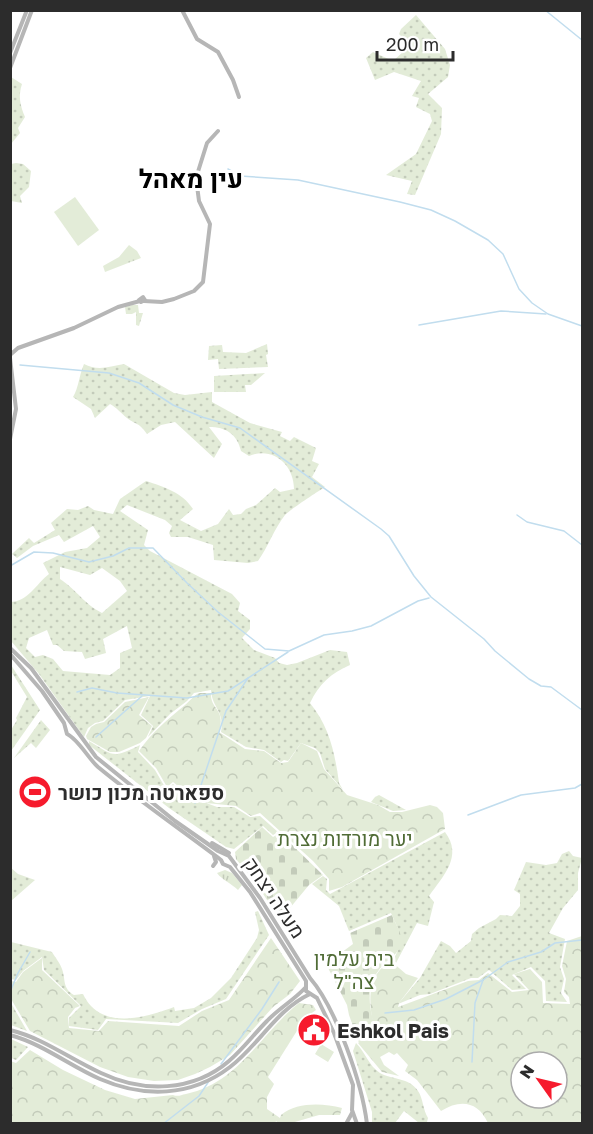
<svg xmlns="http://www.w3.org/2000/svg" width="593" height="1134" viewBox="0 0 593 1134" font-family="'Golos Text',Heebo,sans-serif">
  <defs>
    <pattern id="grass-dots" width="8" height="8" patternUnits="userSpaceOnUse" patternTransform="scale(1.5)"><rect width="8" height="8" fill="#e3ecd8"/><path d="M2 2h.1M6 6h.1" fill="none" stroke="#c3cbba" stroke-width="1.8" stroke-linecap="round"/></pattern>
    <pattern id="forest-crowns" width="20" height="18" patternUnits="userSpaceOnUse" patternTransform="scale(1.5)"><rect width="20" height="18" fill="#e3ecd8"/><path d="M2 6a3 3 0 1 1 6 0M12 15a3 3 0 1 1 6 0" fill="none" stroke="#c3cbba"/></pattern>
    <pattern id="cemetery-stones" width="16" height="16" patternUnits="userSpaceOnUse" patternTransform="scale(1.5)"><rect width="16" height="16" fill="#e3ecd8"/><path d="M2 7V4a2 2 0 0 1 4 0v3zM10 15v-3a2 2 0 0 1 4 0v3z" fill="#c3cbba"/></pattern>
    <pattern id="park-tufts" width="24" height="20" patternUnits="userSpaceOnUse" patternTransform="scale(1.5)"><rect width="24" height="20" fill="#e3ecd8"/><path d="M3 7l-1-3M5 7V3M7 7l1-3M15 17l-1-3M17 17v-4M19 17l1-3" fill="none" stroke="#c3cbba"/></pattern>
  </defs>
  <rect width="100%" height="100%" fill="#fff"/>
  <!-- grass -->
  <g fill="url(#grass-dots)" fill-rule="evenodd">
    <path d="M416 15 445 49 450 65 448 77 428 94 442 108 441 134 415 195 407 194 412 181 386 175 416 154 432 121 430 114 416 107 419 98 412 96 421 81 394 72 375 80 366 58 373 52 393 61 404 51 406 41 399 34 401 29Z"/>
    <path d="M11 77 22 84C18 96 20 105 25 117L18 128 20 133 11 144Z"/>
    <path d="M16 163 23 164 31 171 29 187 20 196 22 203 11 201V164Z"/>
    <path d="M132 305H138L139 313H143L139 326 136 325V312L132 314H126L125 307Z"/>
    <path d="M267 344 268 354 266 355 268 367 219 369 218 359 208 360 209 346 222 345 223 352 246 353Z"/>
    <path d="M84 364C97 371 109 367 124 364L174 393 185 395 212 392V402L250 423 282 432 280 436 290 441 294 437 316 448 312 461 319 464 312 477 325 487C317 492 291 509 285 515 274 529 268 547 258 561L248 563 214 560 213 545 188 537H171L169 533 172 526 165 520 127 505 120 511 148 530 144 545 150 551 232 594 240 603 238 611 250 620V629L242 638 254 650 275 658 279 663 287 665 297 663 330 650 347 652 350 665C331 673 319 684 310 703 329 726 335 753 339 783L343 790 325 769 320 753 315 748 301 743 288 761 284 760 281 762 264 750 246 747 221 732C225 711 212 708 211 690L194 693 187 701 170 714 148 737 153 726 141 715 150 696 125 700 103 721 95 723 88 728 84 737 39 674 11 641 10 602C28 602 36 584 49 574L43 563 65 552 87 548 100 537 93 526 64 542 59 535 33 546 17 558 12 554 29 538 34 543 55 530 51 523 67 509 78 510 88 506 94 510 113 514 120 499 146 481C164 487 182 492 193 509L180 520 201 531 218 524 229 509 233 515 241 514 246 509 256 505 275 488 280 492 294 489C294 464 272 446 249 456L241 451C237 434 226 427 209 427L222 444 214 458 175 422 161 425 147 434C139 422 136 425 127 418 121 413 117 408 110 404L95 418 91 409 73 397C79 387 79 375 84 364ZM60 567 90 575 102 568 120 581 127 591 102 613C83 603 78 591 60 579ZM127 626 132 648 120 653V668L110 675 63 671 53 659 43 655 35 657 26 648 29 638 47 630 53 645H57L64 651 82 652 85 659 106 653 103 639Z"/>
    <path d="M265 373 251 385H245L246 392H214V376Z"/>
    <path d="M11 665 40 710 11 751V730L17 720 16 718 27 697 11 671Z"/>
    <path d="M41 720 50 730 36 748 31 743 14 758Z"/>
    <path d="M89 741C114 756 112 759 140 745L138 752 155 770 166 789 173 784 177 787 182 800 193 798 217 807H234L250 817 260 816 278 832 273 835 263 826 234 849 226 847 169 808 89 745Z"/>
    <path d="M379 795 406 810 393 811 371 802 375 797Z"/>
    <path d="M445 832C463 856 444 875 429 896L434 902 428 926 417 923 396 963 393 960C405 940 400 933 391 913L349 931 339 906 312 884 323 876 327 879 326 890 330 894Z"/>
    <path d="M569 851 573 856 582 858 578 873V890L563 908 549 933 565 939 560 967 564 979 561 993 567 1002 546 1001 545 981 531 967 512 975 526 989 512 990 489 970 478 978H471L430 994 420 995 398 1004 420 978 441 941 450 946 456 953 471 941 472 934 479 928 496 919 500 915 512 916 520 906V894L514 890 526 862 546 865 557 863 562 854Z"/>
    <path d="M10 867 18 874 35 880 11 901Z"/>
    <path d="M258 911 269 935 226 999 202 1009 178 1023 106 1019 98 1030 69 1026V1018L81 1006 44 970 42 957 23 971 16 980 11 979V942L52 952C55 957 60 963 62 969 66 980 62 988 74 995L83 994C85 998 88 1003 91 1006 112 1028 150 1016 174 1007L175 1011 194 1008 211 998 231 978 257 938 259 930 255 912Z"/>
    <path d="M10 1003H11L27 1031 11 1025Z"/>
    <path d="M11 1039 28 1047 16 1060 11 1058Z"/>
    <path d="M356 1043C365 1052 369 1066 380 1073 392 1080 409 1077 418 1091 423 1098 423 1110 428 1118L427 1122 419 1123 404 1111 395 1123H372V1112L353 1051Z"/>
  </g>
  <!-- forest -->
  <g fill="url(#forest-crowns)" fill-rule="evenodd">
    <path d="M199 693H211C210 710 226 708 219 732L245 749 264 751 281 763 288 762 301 743 317 751 324 769 347 795 378 805 390 812H402L430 805 437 807 443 813 445 829 342 887 329 891V879L313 861 260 813 251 816 236 806 206 803 195 797 183 798 178 786 173 782 167 787 156 768 139 751C152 732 168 719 185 705 190 701 193 696 199 693Z"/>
    <path d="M149 697 139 715 152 726 146 738 140 743 119 752H110L87 739 86 736 91 727 96 724 104 722 125 702Z"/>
    <path d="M582 936V1123H488C478 1101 460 1099 441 1111L417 1080 405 1071 408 1065 397 1053 394 1055 389 1052 380 1057 384 1065 399 1076 382 1072 358 1043 376 1033C370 1016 366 986 379 971 382 967 388 964 392 962L406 974 418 978 399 1003 398 1007 468 981 479 980 488 973 512 992 529 990 514 974 530 969 542 982 543 1003 570 1004 569 997 564 992 566 979 562 966 567 941ZM521 1062H557V1098H521Z"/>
    <path d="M271 938 300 981 290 994 273 1007 230 1055 210 1067 195 1074 178 1080 154 1081 128 1077 100 1067 30 1031 11 999V981L16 982 23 972 42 958V970L80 1006 75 1008 68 1017 69 1028 99 1031 108 1021 179 1026 202 1011 229 1000Z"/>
    <path d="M299 1003 313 1005 316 1010 305 1018 268 1077 274 1084 267 1097V1109L280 1118 281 1115C297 1102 322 1103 342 1108L340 1115H319L288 1124 278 1123 276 1121 275 1124 11 1123 10 1061 16 1063 30 1050 63 1070 105 1090 135 1099 173 1095C179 1097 180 1095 186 1094 239 1083 260 1034 299 1003Z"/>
  </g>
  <!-- cemetery -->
  <g fill="url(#cemetery-stones)">
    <path d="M262 827 273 837 280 833 323 875 309 885 280 920 256 883 236 859 235 852Z"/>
    <path d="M392 915C394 921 400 930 401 937 403 954 387 959 379 970 364 989 370 1012 377 1033L359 1043 349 1015 347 1005 326 964 353 944 350 933Z"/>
  </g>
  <!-- park -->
  <g fill="url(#park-tufts)">
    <path d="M129 245 137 251 141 258 105 272 103 266 119 257Z"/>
    <path d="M225 870 232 873 242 885 238 890C232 884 221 879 217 873Z"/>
  </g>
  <!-- garden -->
  <g fill="#e3ecd8">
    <path d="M75 197 99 230 78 246 54 212Z"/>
    <path d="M321 1044 334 1052 328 1062 315 1054Z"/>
  </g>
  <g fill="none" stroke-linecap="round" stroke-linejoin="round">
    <!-- stream -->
    <g stroke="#c1ddee" stroke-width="1.5">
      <path d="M545 10 582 40"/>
      <path d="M228 169 240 176 298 180 400 202 431 210 455 221 488 240 503 254 519 289 532 303 548 314 582 326"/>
      <path d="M419 325 501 311 546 314"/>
      <path d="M20 365 109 373 139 383 173 405 202 417 240 428 381 529 389 536 414 576 431 597 484 639 495 651 529 679 541 686 551 687 582 710"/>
      <path d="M517 515 527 522 564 531 582 545"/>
      <path d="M10 566 34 552 53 553 89 562 113 556 129 548H153L187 583 218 612 265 649 289 651 324 635 352 631 371 626 418 601 429 598"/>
      <path d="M77 692 92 688 117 693 187 698 228 691 288 652"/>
      <path d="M96 737 142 696"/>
      <path d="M195 803 226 711 248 678"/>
      <path d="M468 815 521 795 575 788 582 784"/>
      <path d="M10 992 18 973 30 952"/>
      <path d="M385 1013 414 1010 446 999 483 980 508 962 541 952 555 943 582 940"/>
      <path d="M472 1062 475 1003 483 980"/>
      <path d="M221 1064 262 1009 279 982"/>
      <path d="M163 1124 199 1096 209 1081"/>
    </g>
    <!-- secondary -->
    <g stroke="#b6b6b6" stroke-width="4">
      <path d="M182 10 197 39 218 52 233 80 239 97"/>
      <path d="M10 53 27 10"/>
      <path d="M10 68 32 10"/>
      <path d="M143 297 145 300 141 302 139 300Z"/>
      <path d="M144 301 162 302 174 299 194 291 203 282 210 224 199 201 196 178 207 143 218 131"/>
      <path d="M10 355 18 348 74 328 118 307 140 301"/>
      <path d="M10 358 16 409 10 439"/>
      <path d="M10 648 31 668 96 757 175 821 218 851 229 856 260 898 310 978C336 1008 362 1083 367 1124"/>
      <path d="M10 654 42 691 64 723 67 734C78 739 88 758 98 767 138 800 180 829 221 860L223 864 230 867 250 892 306 981V991L317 998 334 1033 353 1085 352 1110 357 1124"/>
      <path d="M212 843 229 853"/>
      <path d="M213 866 216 862 214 856"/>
      <path d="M10 1030C43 1038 70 1059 101 1073 143 1093 193 1092 229 1061 243 1049 254 1034 267 1021 278 1009 294 1000 305 988"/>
      <path d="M10 1035C43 1044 70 1066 100 1079 144 1098 191 1097 230 1067 259 1045 276 1010 310 994"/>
      <path d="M346 1124 352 1113"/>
    </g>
  </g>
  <!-- icons -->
  <defs>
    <symbol id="stadium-disc" viewBox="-11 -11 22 22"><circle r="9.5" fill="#f61b2d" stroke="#fff"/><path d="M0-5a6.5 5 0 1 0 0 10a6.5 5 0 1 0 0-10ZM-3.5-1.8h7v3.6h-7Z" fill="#fff"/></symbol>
    <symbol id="civic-disc" viewBox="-11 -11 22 22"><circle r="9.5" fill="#f61b2d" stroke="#fff"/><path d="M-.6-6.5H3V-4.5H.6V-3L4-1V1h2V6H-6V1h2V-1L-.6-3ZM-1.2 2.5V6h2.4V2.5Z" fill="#fff"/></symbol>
  </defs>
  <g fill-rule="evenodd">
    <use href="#stadium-disc" x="16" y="773" width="38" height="38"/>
    <use href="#civic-disc" x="295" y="1011" width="38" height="38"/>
  </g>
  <g text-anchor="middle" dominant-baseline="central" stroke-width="6" stroke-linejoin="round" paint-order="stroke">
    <!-- poi labels -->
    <g font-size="20" font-weight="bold" fill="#2c2c2c" stroke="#fff" text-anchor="start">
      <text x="58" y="792">ספארטה מכון כושר</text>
      <text x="337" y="1030">Eshkol Pais</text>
    </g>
    <!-- park labels -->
    <g font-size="20" fill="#506c36" stroke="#fff">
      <text x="345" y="838">יער מורדות נצרת</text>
      <text x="354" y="958">בית עלמין<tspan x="354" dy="23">צה"ל</tspan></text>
    </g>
    <!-- street labels -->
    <g font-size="20" fill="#2c2c2c" stroke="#fff">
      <text transform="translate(275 897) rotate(56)">מעלה יצחק</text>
    </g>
    <!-- district labels -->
    <g font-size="26" font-weight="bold" fill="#000" stroke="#fff">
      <text x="191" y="178">עין מאהל</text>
    </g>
  </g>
  <!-- border -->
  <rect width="593" height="1134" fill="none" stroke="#2c2c2c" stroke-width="24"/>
  <!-- north arrow -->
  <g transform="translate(539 1080) rotate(304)"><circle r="28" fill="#ffffff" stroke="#ababab" stroke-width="1.5"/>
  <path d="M0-4.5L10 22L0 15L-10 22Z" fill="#f61b2d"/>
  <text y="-9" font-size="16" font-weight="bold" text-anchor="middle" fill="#2c2c2c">N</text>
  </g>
  <!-- scale -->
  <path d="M377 51v9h76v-9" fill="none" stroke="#2c2c2c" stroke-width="3"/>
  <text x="386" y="51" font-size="18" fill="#2c2c2c" stroke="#ffffff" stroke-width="4.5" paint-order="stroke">200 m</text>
</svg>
